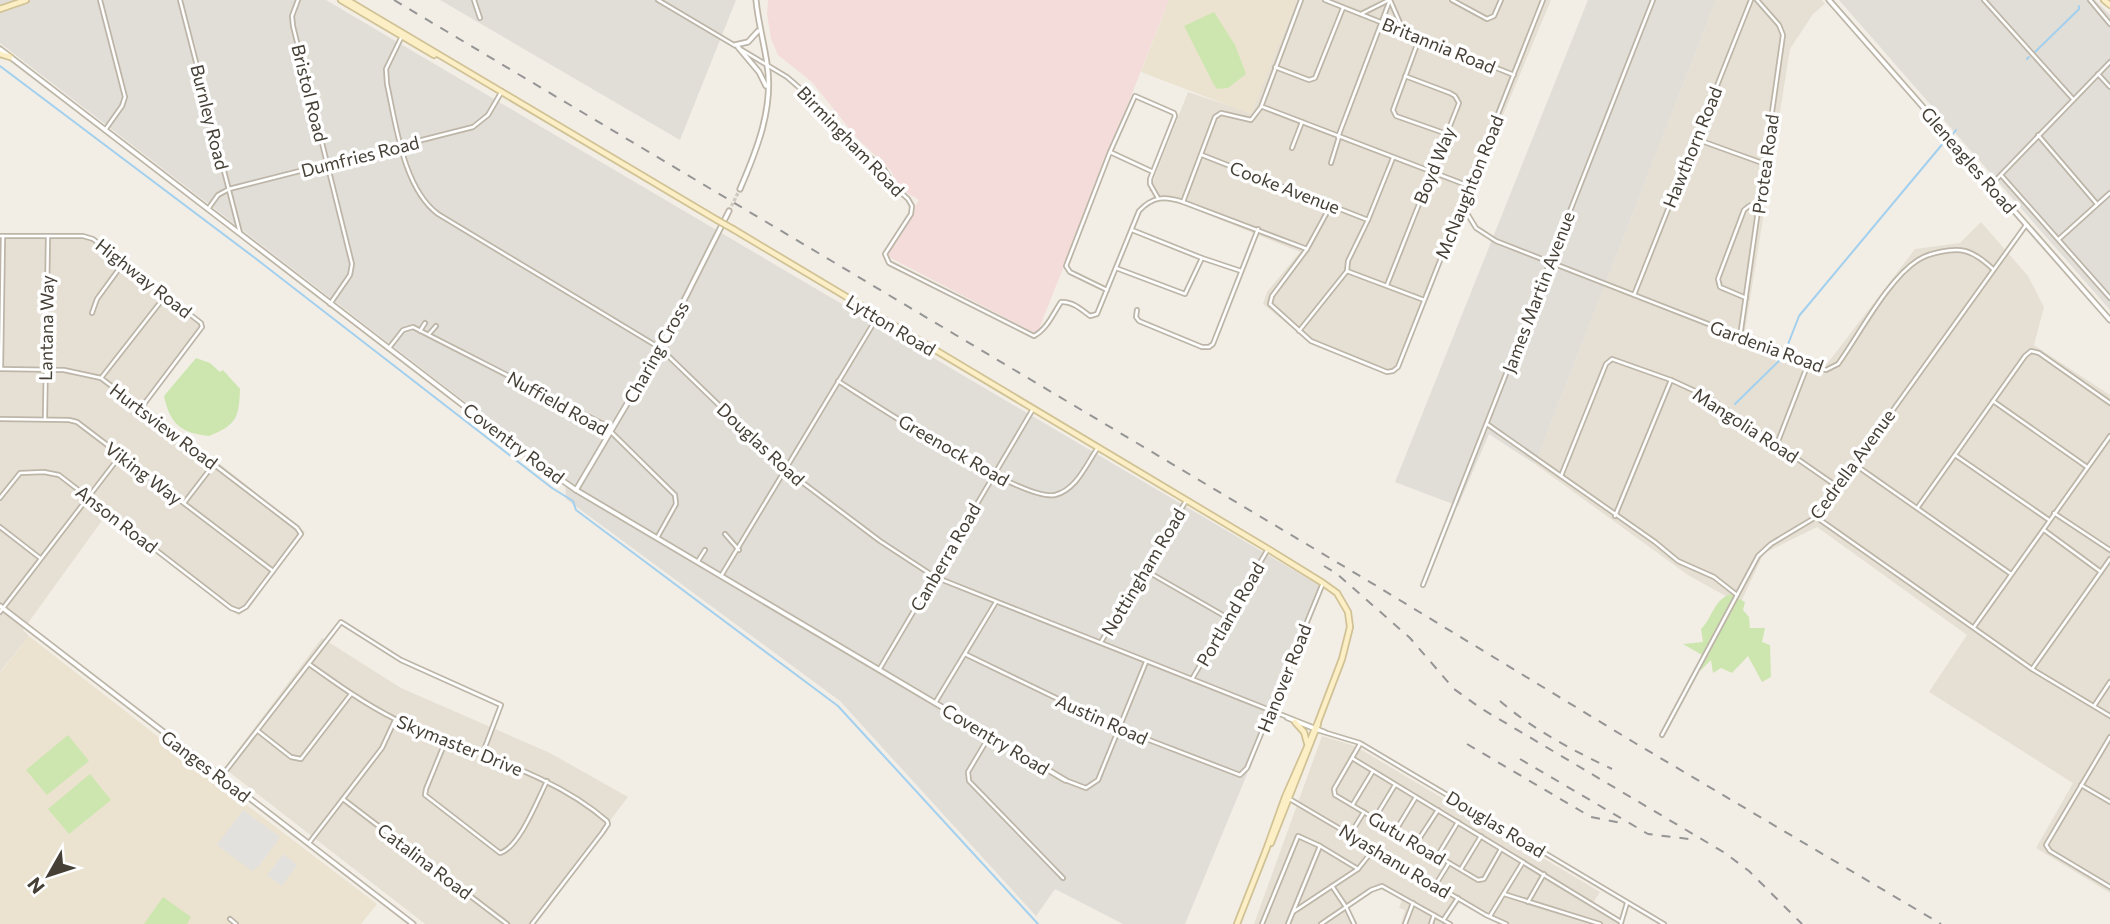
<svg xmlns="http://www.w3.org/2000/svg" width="2110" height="924" viewBox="0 0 2110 924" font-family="Commissioner,sans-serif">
  <rect width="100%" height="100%" fill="#f2eee6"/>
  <!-- residential -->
  <g fill="#e6e0d4">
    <path d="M1297 0H1551L1396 372 1310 343 1263 304 1267 292 1300 252 1149 191 1188 92 1251 113Z"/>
    <path d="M1716 0H1822L1825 4 1813 14 1790 49 1745 331 1827 364 1915 249 1960 243 1981 222 2028 276 2044 307 2034 345 2110 395V893L2036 848 2073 783 1929 692 1967 635 1817 527 1764 553 1740 604 1688 575 1535 464Z"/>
    <path d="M0 234H88L204 325 144 403 305 532 239 616 106 515 23 630 29 636 0 672Z"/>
    <path d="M322 638 401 688 550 753 628 797 531 924H425L224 768Z"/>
    <path d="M1322 736 1355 746 1600 892 1593 903 1618 921 1617 924H1500L1459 903 1447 920 1451 924H1401L1405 910 1399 908 1402 899 1378 888 1348 908 1358 924H1254Z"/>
  </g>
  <!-- industrial -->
  <g fill="#e1ddd7">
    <path d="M0 0H326L1324 588 1185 924H1123L1055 889 1036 916 840 701 566 499 565 479 0 43Z"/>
    <path d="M440 0H736L680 140Z"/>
    <path d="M1588 0H1716L1535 464 1489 434 1458 506 1395 482Z"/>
    <path d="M1839 0H2095L2110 15V310Z"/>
  </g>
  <!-- education -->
  <g fill="#ebe3d0">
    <path d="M1169 0H1297L1251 114 1141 72Z"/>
    <path d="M29 636 201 770 377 904 361 924H0V673Z"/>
  </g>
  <!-- medical -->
  <path fill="#f3dcd9" d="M768 0H1169L1037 334 885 255 919 200 896 186 892 172 856 137 812 82 778 55 771 39 767 14Z"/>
  <!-- green -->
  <g fill="#cde6af">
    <path d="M1214 12 1235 45 1246 74 1228 88 1217 89 1213 83 1184 26Z"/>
    <path d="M196 358 210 363 220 372 223 370 240 389C239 417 237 425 209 436 181 433 170 424 164 396Z"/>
    <path d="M1730 594 1745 602 1743 610 1749 617 1750 628H1765L1762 642 1770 645 1771 677 1762 682 1748 656 1732 673 1721 668 1713 673 1711 660 1700 671 1702 655 1683 644 1703 642 1701 629C1713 617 1713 601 1730 594Z"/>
    <path d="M68 735 89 761 47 795 26 770Z"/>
    <path d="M90 774 111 800 69 834 48 809Z"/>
    <path d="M163 897 191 917 187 924H144Z"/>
  </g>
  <!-- parking -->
  <g fill="#e3e1de">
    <path d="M243 810 280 837 259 866 252 871 217 845Z"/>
    <path d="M283 854 297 865 282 886 267 875Z"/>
  </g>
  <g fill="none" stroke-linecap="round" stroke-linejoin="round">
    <!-- stream -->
    <g stroke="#a3d0ee" stroke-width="2">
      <path d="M2034 53 2079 9V6"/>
      <path d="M2027 59 2029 57"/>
      <path d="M0 66 255 258 552 488 573 501 576 510 838 706 1038 924"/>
      <path d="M1952 135 1956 130"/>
      <path d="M1785 352 1799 316 1945 141"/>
      <path d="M1735 404 1783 357"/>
    </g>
    <!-- tertiary-tunnel -->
    <path stroke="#cfcbc3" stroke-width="3.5" stroke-dasharray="3.5 2" stroke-linecap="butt" d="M729 211 740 189"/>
    <defs>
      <g id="minor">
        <path d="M100 0 125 97 122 106 105 130"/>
        <path d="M180 0 240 233"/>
        <path d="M298 0 292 16 293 26 352 264 350 275 330 304"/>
        <path d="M474 0 480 18"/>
        <path d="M658 0 734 45"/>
        <path d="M1325 0 1514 75"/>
        <path d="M1390 0 1404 32"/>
        <path d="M1452 0 1487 19 1494 16 1501 0"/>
        <path d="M1984 0 2073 99"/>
        <path d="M2090 0 2110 24"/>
        <path d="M1361 14 1389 0"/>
        <path d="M402 36 386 69 387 84C396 124 403 188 438 214L660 348 786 470 880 541 935 577 1325 732"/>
        <path d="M1419 39 1393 110 1396 116 1447 134"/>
        <path d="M742 50 787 77 802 90 832 125 884 169 895 187 908 199 912 206 911 214 885 254 889 263 1034 336C1047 329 1053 314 1061 302 1072 301 1081 309 1090 316L1097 314 1139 211C1153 196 1165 196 1183 202L1307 249"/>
        <path d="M1275 67 1309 80 1315 78 1343 8"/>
        <path d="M2098 74 2110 87"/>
        <path d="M1263 107 1469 186"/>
        <path d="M2038 135 2097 204"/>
        <path d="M1338 137 1390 0"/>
        <path d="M1696 139 1765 164"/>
        <path d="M1292 148 1302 122"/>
        <path d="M1110 152 1151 171"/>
        <path d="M1202 155 1368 220"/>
        <path d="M1331 163 1339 137"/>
        <path d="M2001 175 2110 298"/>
        <path d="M1991 185 2110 62"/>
        <path d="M1183 202 1215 117 1221 113 1251 120 1261 107 1301 0"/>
        <path d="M1331 205 1307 249 1272 296 1270 304 1311 341 1387 372 1393 371 1398 367 1543 0"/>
        <path d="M1462 205 1476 228 1496 241 1826 370 1838 364C1859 335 1888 279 1918 260 1929 253 1952 248 1965 251 1976 254 1985 262 1993 269"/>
        <path d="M208 209 218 195 229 189 473 127 488 115 502 91"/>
        <path d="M0 236H83L93 239 201 323 202 327 141 408"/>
        <path d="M2059 239 2110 193"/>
        <path d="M1202 258 1241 271"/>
        <path d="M1116 268 1185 294 1202 258 1132 230"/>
        <path d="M1347 271 1424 300"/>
        <path d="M1387 285 1459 103 1455 96 1450 93 1405 76"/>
        <path d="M1107 290 1070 272 1066 266 1110 152 1135 96 1174 113 1175 116 1150 179V184L1158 198"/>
        <path d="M1634 295 1751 0"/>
        <path d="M1746 298 1720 287 1718 279 1744 210 1749 206 1759 202"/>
        <path d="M1137 310 1136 317 1139 321 1202 347H1209L1213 344 1258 229"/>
        <path d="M92 313 97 299 124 262"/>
        <path d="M420 331 425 323"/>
        <path d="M1299 331 1347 271 1348 261 1368 220 1393 158"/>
        <path d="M429 334 436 326"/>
        <path d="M1740 337 1783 35 1779 25 1757 0"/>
        <path d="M389 348 403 330 413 327 603 424 675 495 676 504 657 538"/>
        <path d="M0 369 64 370 101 378 297 528 301 534 246 607 239 611 231 608 59 475 44 472 20 473 0 498"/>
        <path d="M1 369 3 236"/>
        <path d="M101 378 166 295"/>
        <path d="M838 381C873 403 1022 502 1055 495 1076 490 1086 465 1097 449"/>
        <path d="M1993 401 2087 467"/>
        <path d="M45 418 48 236"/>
        <path d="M0 419 69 420 77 422 273 571"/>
        <path d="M1487 424 1655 542 1678 561 1714 577 1737 595"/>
        <path d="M1777 444 1808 364"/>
        <path d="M1955 455 2049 520"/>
        <path d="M1854 464 2011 574"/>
        <path d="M1561 476 1606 364 1612 359 1671 380 1708 397 1838 487"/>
        <path d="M184 503 214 464"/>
        <path d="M1918 507 2025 356 2031 351 2039 353 2110 403"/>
        <path d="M2054 513 2110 550"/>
        <path d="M1615 516 1671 380"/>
        <path d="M1816 517 2032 669 2110 716"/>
        <path d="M0 527 40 558"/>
        <path d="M2044 530 2101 572"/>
        <path d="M725 534 739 550"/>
        <path d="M698 561 705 550"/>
        <path d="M1143 569 1228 618"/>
        <path d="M721 576 878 316"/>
        <path d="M1423 585 1653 0"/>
        <path d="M0 612 120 456"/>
        <path d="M1974 627 2110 436"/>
        <path d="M1101 642 1186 501"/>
        <path d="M965 654 1118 728 1240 775 1247 768 1323 583"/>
        <path d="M309 664C337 684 365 704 395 719 465 753 547 769 607 821L608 824 602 833 532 924"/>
        <path d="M2032 669 2110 559"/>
        <path d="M879 670 1033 409"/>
        <path d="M1192 679 1268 549"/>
        <path d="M935 703 996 602"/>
        <path d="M2094 706 2110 682"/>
        <path d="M1287 718 1317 730 1360 743 1664 924"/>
        <path d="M258 731 291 757 301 759 351 694"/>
        <path d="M990 735 968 772 969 781 1063 878"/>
        <path d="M1662 735 1758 556 1771 544 1816 517 2026 225"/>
        <path d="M2110 737 2046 845 2050 851 2110 887"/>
        <path d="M446 740 426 789 425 795 500 853C519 848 538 799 547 781"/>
        <path d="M1360 744 1334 789 1335 795 1478 880 1484 879 1501 849"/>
        <path d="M1352 758 1621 922"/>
        <path d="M221 777 341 622 401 660 501 705 482 755"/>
        <path d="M1065 780 1086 788 1098 780 1146 662"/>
        <path d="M2081 785 2110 802"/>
        <path d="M1288 798 1486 915 1506 924"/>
        <path d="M343 799 507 924"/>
        <path d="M1353 804 1373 771"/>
        <path d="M1375 818 1395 785"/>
        <path d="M1396 830 1416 797"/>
        <path d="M1351 833 1364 812"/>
        <path d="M1417 842 1438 810"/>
        <path d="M309 843 382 748 395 720"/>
        <path d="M1438 855 1458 822"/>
        <path d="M1461 869 1481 836"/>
        <path d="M1436 884 1449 863"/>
        <path d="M1332 886 1346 907 1354 924"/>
        <path d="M1504 894 1600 924"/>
        <path d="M1528 902 1544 874"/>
        <path d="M1293 912 1358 869 1374 849"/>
        <path d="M1490 916 1523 862"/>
        <path d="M230 919 236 924"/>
        <path d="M1444 919 1458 898"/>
        <path d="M1621 923 1627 903"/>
        <path d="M1262 924 1298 836 1320 846 1358 869"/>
        <path d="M1288 924 1320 846"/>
        <path d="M1321 924 1371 890 1382 886 1450 924"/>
        <path d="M1405 924 1413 903"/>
        <path d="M1431 924 1434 915"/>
      </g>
      <g id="tertiary">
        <path d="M1829 0 2110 320"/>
        <path d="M735 45 748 42 758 31"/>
        <path d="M738 47 759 72 766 86"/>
        <path d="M0 49 546 469 576 490 1065 780"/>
        <path d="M740 189C757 150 774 107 767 64 764 42 758 22 756 0"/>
        <path d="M576 490 660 348 729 211"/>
        <path d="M0 606 413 924"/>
      </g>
      <g id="secondary">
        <path d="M341 0 434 55"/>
        <path d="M347 0 717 220"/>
        <path d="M2104 0 2110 5"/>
        <path d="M0 9 26 0"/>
        <path d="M0 54 10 57"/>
        <path d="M733 229 1268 549 1323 583 1337 593 1348 612 1350 627 1342 659 1318 722 1285 797 1266 850"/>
        <path d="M1295 722 1304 732 1307 743"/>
        <path d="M1271 843 1318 724"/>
        <path d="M1237 924 1266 850"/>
      </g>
    </defs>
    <!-- minor casing -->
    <use href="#minor" stroke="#bdb6a8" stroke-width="6"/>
    <!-- tertiary casing -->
    <use href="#tertiary" stroke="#bdb6a8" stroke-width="7"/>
    <!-- secondary casing -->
    <use href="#secondary" stroke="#d1c296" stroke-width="8"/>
    <!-- minor -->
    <use href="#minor" stroke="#fff" stroke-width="2.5"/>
    <!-- tertiary -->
    <use href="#tertiary" stroke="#fff" stroke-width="3.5"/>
    <!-- secondary -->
    <use href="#secondary" stroke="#fdefc5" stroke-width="4.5"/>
    <!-- rail -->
    <g stroke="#959595" stroke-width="2" stroke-dasharray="9 9" stroke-linecap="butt">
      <path d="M394 0 1365 579 1635 743 1941 924"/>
      <path d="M1324 566 1336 573 1410 638 1454 689 1482 709 1725 853 1749 871 1802 924"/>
      <path d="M1500 701C1532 729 1574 751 1612 769"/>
      <path d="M1467 744 1591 817 1621 823"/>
      <path d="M1520 759 1648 834 1697 840"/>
    </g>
    <defs>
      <path id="secondary-bridge" d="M717 220 733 229"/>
    </defs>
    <!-- secondary-bridge casing -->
    <use href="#secondary-bridge" stroke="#d1c296" stroke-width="8" stroke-linecap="butt"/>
    <!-- secondary-bridge -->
    <use href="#secondary-bridge" stroke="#fdefc5" stroke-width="4.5"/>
  </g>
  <g text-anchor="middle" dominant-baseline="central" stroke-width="7" stroke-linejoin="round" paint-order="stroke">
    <!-- street labels -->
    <g font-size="18" fill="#453f35" stroke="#fff">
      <text transform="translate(1439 45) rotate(22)">Britannia Road</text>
      <text transform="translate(310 93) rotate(76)">Bristol Road</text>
      <text transform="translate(210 117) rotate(76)">Burnley Road</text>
      <text transform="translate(851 141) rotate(46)">Birmingham Road</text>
      <text transform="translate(1692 147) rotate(-68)">Hawthorn Road</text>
      <text transform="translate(360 156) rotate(-14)">Dumfries Road</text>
      <text transform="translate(1969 160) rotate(49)">Gleneagles Road</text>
      <text transform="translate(1765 164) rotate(-82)">Protea Road</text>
      <text transform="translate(1434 165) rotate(-68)">Boyd Way</text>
      <text transform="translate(1285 187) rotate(21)">Cooke Avenue</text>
      <text transform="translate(1469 187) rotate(-68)">McNaughton Road</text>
      <text transform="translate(144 278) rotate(38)">Highway Road</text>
      <text transform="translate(1538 292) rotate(-69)">James Martin Avenue</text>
      <text transform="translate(891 325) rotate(31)">Lytton Road</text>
      <text transform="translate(46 328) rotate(-89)">Lantana Way</text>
      <text transform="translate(1767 346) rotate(20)">Gardenia Road</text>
      <text transform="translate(656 352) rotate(-61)">Charing Cross</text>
      <text transform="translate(558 403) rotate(29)">Nuffield Road</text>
      <text transform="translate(1746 425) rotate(33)">Mangolia Road</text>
      <text transform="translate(164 426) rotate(37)">Hurtsview Road</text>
      <text transform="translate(514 443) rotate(37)">Coventry Road</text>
      <text transform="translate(761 444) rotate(43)">Douglas Road</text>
      <text transform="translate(954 450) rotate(30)">Greenock Road</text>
      <text transform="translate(1852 464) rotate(-54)">Cedrella Avenue</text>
      <text transform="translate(144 473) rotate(37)">Viking Way</text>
      <text transform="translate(117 519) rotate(38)">Anson Road</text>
      <text transform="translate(945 557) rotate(-60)">Canberra Road</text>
      <text transform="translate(1143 572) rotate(-59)">Nottingham Road</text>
      <text transform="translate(1230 614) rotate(-60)">Portland Road</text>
      <text transform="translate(1284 678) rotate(-68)">Hanover Road</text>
      <text transform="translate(1102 719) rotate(24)">Austin Road</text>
      <text transform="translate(996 739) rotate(31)">Coventry Road</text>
      <text transform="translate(460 745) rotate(22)">Skymaster Drive</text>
      <text transform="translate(206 766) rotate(37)">Ganges Road</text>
      <text transform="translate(1496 824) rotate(31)">Douglas Road</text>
      <text transform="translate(1407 838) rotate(31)">Gutu Road</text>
      <text transform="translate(425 861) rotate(37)">Catalina Road</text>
      <text transform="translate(1395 861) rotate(31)">Nyashanu Road</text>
    </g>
  </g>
  <!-- north arrow -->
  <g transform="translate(49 875) rotate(231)" stroke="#ffffff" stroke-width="5" paint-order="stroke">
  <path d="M0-5L12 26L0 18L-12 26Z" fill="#453f35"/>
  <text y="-10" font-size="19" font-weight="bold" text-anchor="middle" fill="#453f35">N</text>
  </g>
</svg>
